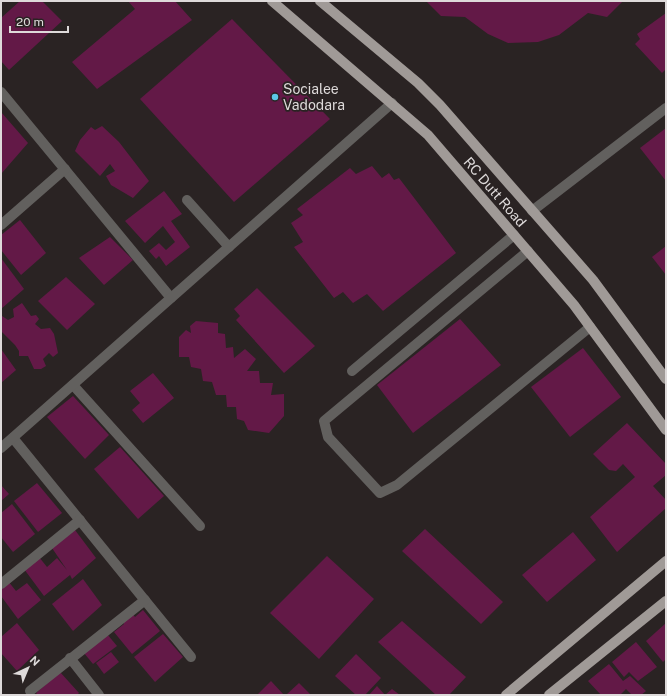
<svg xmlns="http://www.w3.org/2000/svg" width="667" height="696" viewBox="0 0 667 696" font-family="'Public Sans',sans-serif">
  <rect width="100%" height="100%" fill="#2a2323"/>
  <!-- building -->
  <g fill="#631947">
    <path d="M20 1H42L62 21 9 70 1 61V18Z"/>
    <path d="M128 1H175L192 20 97 89 72 62 135 9Z"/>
    <path d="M426 1H623L607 17 588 13 559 35 538 42 508 43 488 34 465 17 441 16Z"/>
    <path d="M666 13V69L662 73 635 44 640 39 637 34Z"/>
    <path d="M232 19 330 119 234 202 140 99Z"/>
    <path d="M1 112 28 143 1 174Z"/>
    <path d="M102 126 119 142 149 181 133 198 111 185 106 176 115 171 110 164 100 176 75 151 80 140 91 127 95 130Z"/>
    <path d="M666 128V181L640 148Z"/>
    <path d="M372 166 382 178 389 173 394 180 399 178 456 253 383 311 367 294 353 303 343 292 334 298 294 247 303 242 291 223 303 215 297 209 350 168 356 174Z"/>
    <path d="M164 191 182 214 171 221 190 247 166 266 159 256 156 259 149 251 159 243 166 250 175 242 163 226 145 243 125 221Z"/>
    <path d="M20 220 46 253 21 275 1 250V235Z"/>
    <path d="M110 237 133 260 104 285 79 258Z"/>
    <path d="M666 246V275L652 257Z"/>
    <path d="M1 258 24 289 1 309Z"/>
    <path d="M66 277 95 304 67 330 38 301Z"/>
    <path d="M257 288 315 346 284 373 236 320 240 316 234 309Z"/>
    <path d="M22 303 31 316 36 315 39 319 35 324 41 329 50 328 54 334 58 353 53 357 49 353 43 359 46 366 41 369H34L28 356H19V351L15 345 1 331 2 316 8 320 14 317 13 309Z"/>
    <path d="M460 319 501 365 413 433 377 385Z"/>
    <path d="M196 321 218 323V333L225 334 226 348 233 347 234 358 245 349 256 359 247 371H259L260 383H273L271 395 284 394V416L269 433 248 430 244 421 237 419 236 407H227L226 395H216L212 382 203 381 201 369 191 367 189 357H179V337L186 330 191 333 190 326Z"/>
    <path d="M583 348 621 397 570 437 531 387Z"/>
    <path d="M1 349 16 370 1 383Z"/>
    <path d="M153 373 174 398 143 423 132 410 140 403 130 391Z"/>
    <path d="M73 396 109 435 85 459 47 417Z"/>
    <path d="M627 423 666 464V475L653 486 666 500V508L617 552 590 517 635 477 623 464 616 471 609 470 593 454Z"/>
    <path d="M120 447 164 496 138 519 94 469Z"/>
    <path d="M37 483 62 513 38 532 14 501Z"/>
    <path d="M1 485 9 494 1 501Z"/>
    <path d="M12 504 35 534 13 552 1 537V513Z"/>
    <path d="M425 529 503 602 481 624 402 551Z"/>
    <path d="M75 530 96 558 72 579 70 575 44 596 24 569 39 557 47 567 57 558 67 570 52 548Z"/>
    <path d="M573 532 596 560 547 602 522 575Z"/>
    <path d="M327 556 374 599 319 659 270 613Z"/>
    <path d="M83 579 102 605 73 631 52 604Z"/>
    <path d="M8 581 16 591 27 583 41 600 18 619 1 596V587Z"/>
    <path d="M143 610 160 631 132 654 114 632 124 624 123 621 132 613 135 617Z"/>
    <path d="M402 621 466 677 449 695H436L378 642Z"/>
    <path d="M17 623 39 650 17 671 1 653V637Z"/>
    <path d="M666 623V659L663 662 646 641Z"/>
    <path d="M107 634 117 646 93 664 84 653Z"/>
    <path d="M163 634 183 657 155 682 134 657Z"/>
    <path d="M636 642 657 667 638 681 629 672 624 677 612 662Z"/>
    <path d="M111 652 119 662 104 674 96 663Z"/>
    <path d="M356 654 381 678 365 695H356L335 676Z"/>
    <path d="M609 664 623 681 630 676 646 691 641 695H632L626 689 620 695H601L588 681Z"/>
    <path d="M60 672 79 693 77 695H38L36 693Z"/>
    <path d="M271 681 284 695H257Z"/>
    <path d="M299 683 311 695H286Z"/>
    <path d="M377 686 385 695 392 689 400 695H369Z"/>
  </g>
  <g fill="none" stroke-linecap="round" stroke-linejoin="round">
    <!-- minor -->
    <g stroke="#62605e" stroke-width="10">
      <path d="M1 92 171 298"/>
      <path d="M187 200 229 247"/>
      <path d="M532 211 666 108"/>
      <path d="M1 225 65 169"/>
      <path d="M528 251 324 421 328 437 380 493 397 485 590 327"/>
      <path d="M352 371 514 235"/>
      <path d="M73 385 200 526"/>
      <path d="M13 438 191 657"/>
      <path d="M1 448 392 103"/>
      <path d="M1 584 80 520"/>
      <path d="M70 658 99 695"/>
      <path d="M30 691 145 600"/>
    </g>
    <!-- major -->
    <g stroke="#a09a97" stroke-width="10">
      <path d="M272 1 428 135 574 305 666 430"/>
      <path d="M320 1 418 83 440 105 593 280 666 379"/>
      <path d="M506 695 666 561"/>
      <path d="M549 695 666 601"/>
    </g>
  </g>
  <!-- markers -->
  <circle fill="#5bc8e7" stroke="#2a2323" stroke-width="1.5" cx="275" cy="97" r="4"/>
  <g text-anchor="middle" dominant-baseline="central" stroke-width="3.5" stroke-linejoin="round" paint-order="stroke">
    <!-- poi labels -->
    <g font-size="14" fill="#dedada" stroke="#2a2323" text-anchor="start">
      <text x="283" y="89">Socialee<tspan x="283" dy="16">Vadodara</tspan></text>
    </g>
    <!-- street labels -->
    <g font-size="14" fill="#dedada" stroke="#2a2323">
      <text transform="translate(495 192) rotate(49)">RC Dutt Road</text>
    </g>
  </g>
  <!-- border -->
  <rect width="667" height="696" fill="none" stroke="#dedada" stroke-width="4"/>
  <!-- north arrow -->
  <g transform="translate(28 668) rotate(44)" stroke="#2a2323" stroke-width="3" paint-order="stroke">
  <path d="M0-3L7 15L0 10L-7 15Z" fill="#dedada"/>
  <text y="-6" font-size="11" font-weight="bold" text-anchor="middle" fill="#dedada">N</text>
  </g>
  <!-- scale -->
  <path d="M10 26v6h58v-6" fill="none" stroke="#dedada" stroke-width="2"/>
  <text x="16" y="26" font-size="12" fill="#dedada" stroke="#2a2323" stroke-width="3" paint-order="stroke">20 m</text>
</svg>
